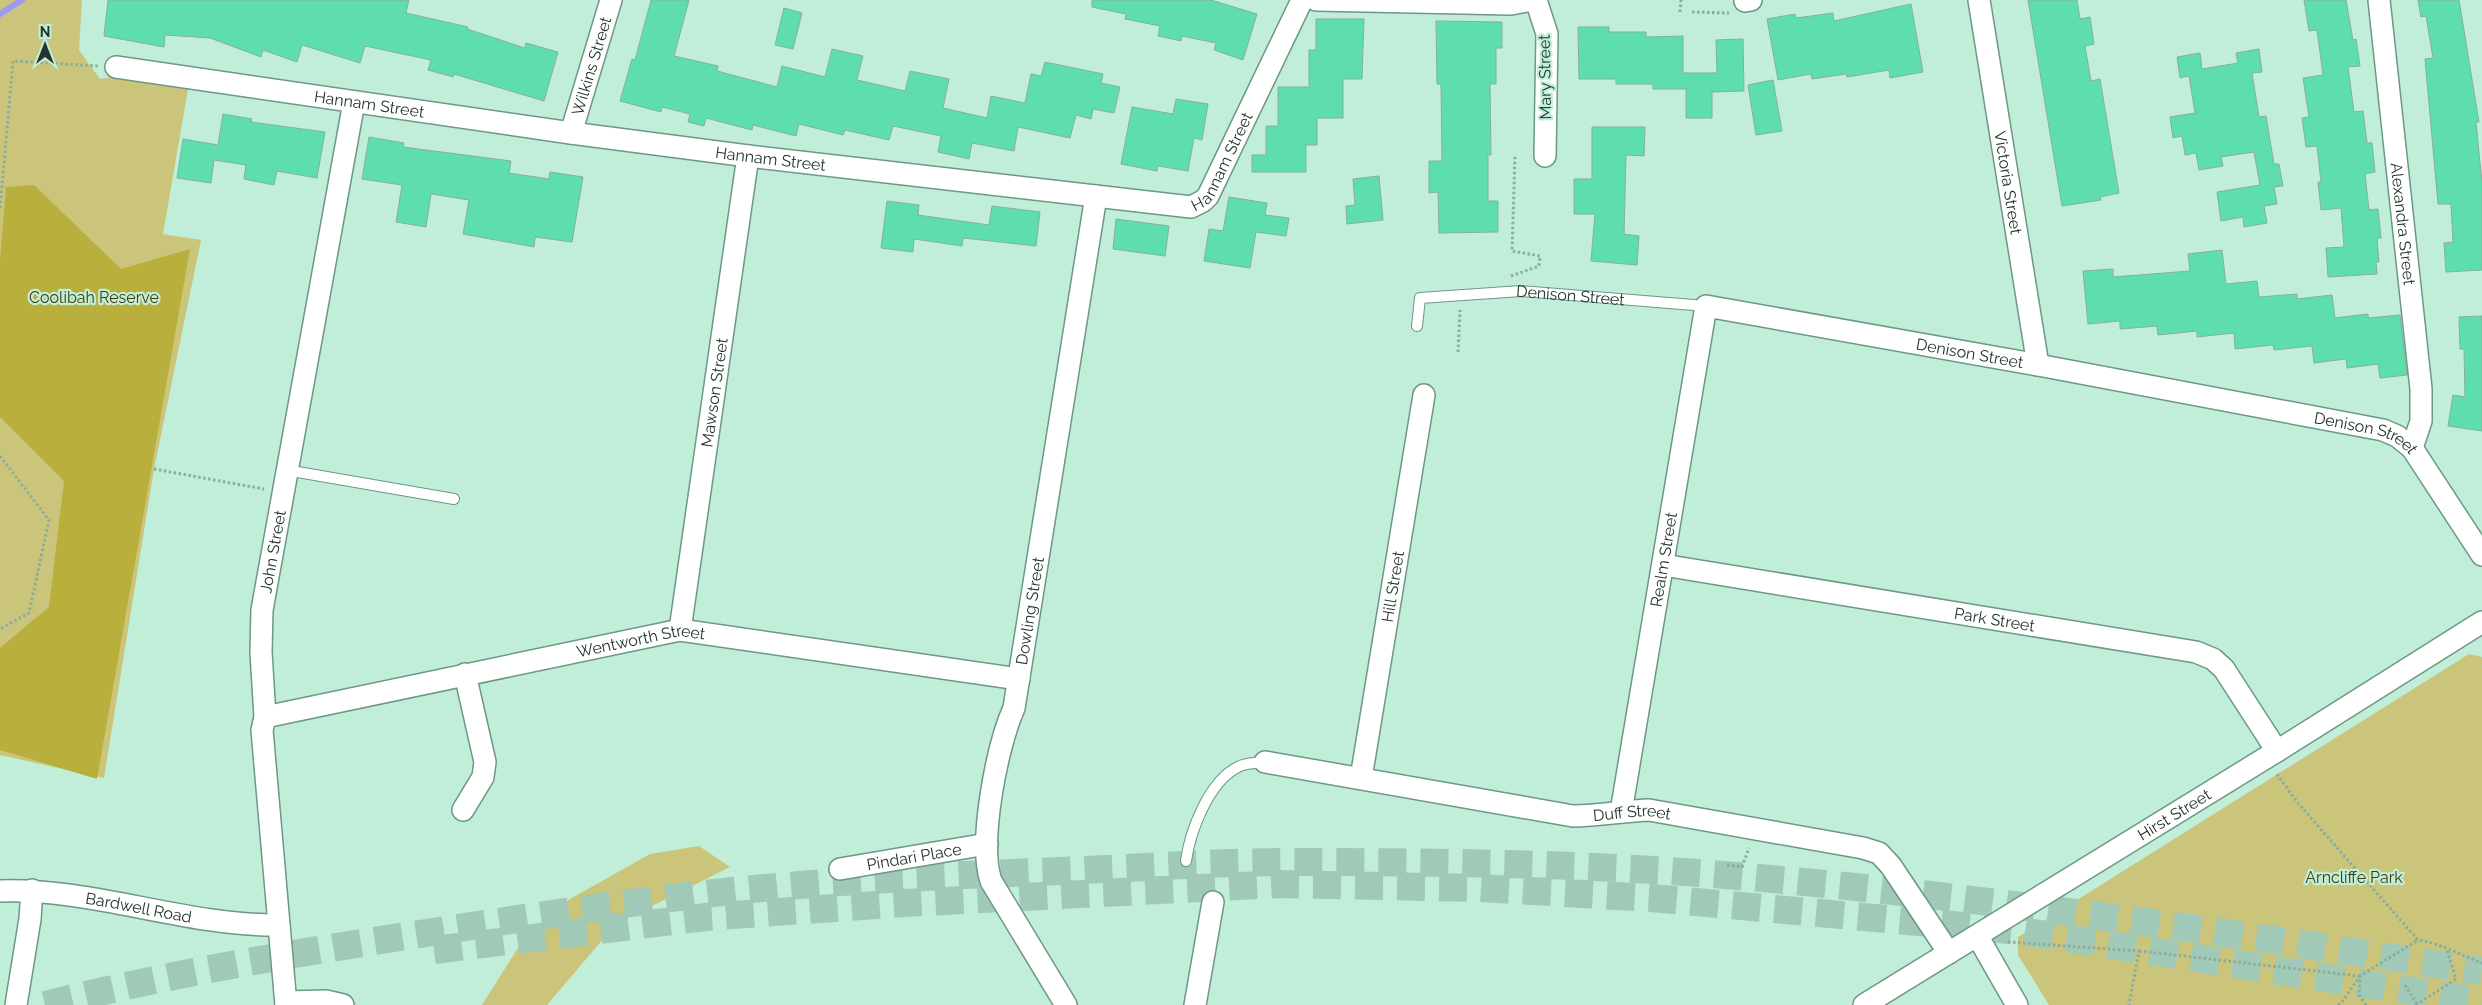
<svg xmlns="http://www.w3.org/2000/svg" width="2482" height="1005" viewBox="0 0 2482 1005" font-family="Raleway,sans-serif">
  <rect width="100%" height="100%" fill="#c0eed9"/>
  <!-- green -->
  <g fill="#cac57b">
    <path d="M0 0H82L79 50 100 79C132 74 160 73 188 89L163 234 201 240 154 469 104 778 0 755Z"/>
    <path d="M2469 654 2482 657V1005H2049L2018 955V937Z"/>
    <path d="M699 846 730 867 616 924 547 1005H482L523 940 570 899 650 854Z"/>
  </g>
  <!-- forest -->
  <path fill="#b8af3c" d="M34 185 121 269 190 249 97 779 0 750V648L49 607 64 481 0 417V261L6 187Z"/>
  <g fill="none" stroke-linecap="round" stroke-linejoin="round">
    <!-- stream -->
    <path stroke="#9d98f5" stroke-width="6" d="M0 14 22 0"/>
  </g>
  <!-- building -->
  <g fill="#5fdead" stroke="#84b09c">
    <path d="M108 0H409L406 13 468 27 467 29 525 48 526 43 558 52 544 101 454 74 453 77 428 70 431 60 365 46 360 63 302 45 297 62 263 50 261 57 210 38 165 35 164 47 104 36Z"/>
    <path d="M651 0H689L674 56 718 66 717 71 777 87 782 66 825 77 832 49 863 56 857 80 905 91 910 71 949 79 943 108 987 118 991 96 1025 103 1031 74 1041 76 1045 62 1103 74 1101 83 1120 87 1114 113 1093 109 1091 119 1076 115 1070 138 1018 127 1014 151 972 143 969 159 938 152 941 136 893 126 889 140 845 130 843 135 799 124 796 136 753 125 752 130 706 118 704 126 688 122 690 114 662 107 661 112 620 101 632 59 635 60Z"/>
    <path d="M1092 0H1211L1257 14 1243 60 1214 50 1216 43 1182 36 1181 41 1158 36 1160 26 1125 19 1126 14 1092 7Z"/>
    <path d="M2028 0H2077L2080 19 2090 17 2094 44 2085 46 2091 81 2100 79 2119 193 2100 197 2101 200 2062 206Z"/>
    <path d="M2304 0H2346L2353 40 2356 39 2360 66 2348 67 2354 112 2363 111 2367 143H2372L2375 172 2365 174 2369 210 2378 209 2381 238H2377L2379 262H2376L2377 274 2328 277 2326 248 2344 247 2341 208 2321 210 2318 182H2321L2317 146 2306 147 2302 118 2309 117 2303 78 2323 75 2317 30 2309 31Z"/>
    <path d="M2418 0H2459L2479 122H2476L2482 183V270L2446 272 2444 243 2453 242 2451 204H2438L2425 59 2433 58 2426 16 2421 17Z"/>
    <path d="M1911 4 1923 72 1890 78 1889 70 1847 77 1846 74 1812 79 1811 74 1778 80 1767 19 1795 14 1796 18 1833 13 1834 21Z"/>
    <path d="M784 8 802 13 793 49 775 45Z"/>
    <path d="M1316 19H1364L1362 79H1343V118H1317V145H1306V172H1252V155H1266V126H1278V87H1309V50H1316Z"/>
    <path d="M1436 21 1502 22V48H1496V84H1490L1491 155H1488V201H1498V232L1439 233 1438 192 1429 193V161H1442L1441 84H1437Z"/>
    <path d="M1578 27H1609V32H1646V37L1683 36V73H1717L1716 40 1743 39 1744 91 1712 92V118H1686V89H1653V84H1616V79H1579Z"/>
    <path d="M2259 49 2262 72 2252 73 2259 117 2266 116 2274 164H2279L2283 186 2274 187 2277 204 2264 206 2267 223 2244 227 2243 217 2221 221 2217 192 2260 185 2254 152 2221 157 2223 166 2199 170 2196 153 2185 155 2182 136 2173 138 2170 117 2195 113 2189 76 2180 78 2177 57 2200 53 2202 69 2238 63 2236 53Z"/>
    <path d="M1773 80 1782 131 1756 135 1748 85Z"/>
    <path d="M1176 99 1208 104 1202 140 1194 138 1188 171 1158 166 1157 171 1121 164 1132 107 1173 114Z"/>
    <path d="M223 114 252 119 251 122 325 132 317 178 277 171 274 185 244 179 246 165 214 160 211 183 177 178 183 139 218 145Z"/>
    <path d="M1592 127H1645L1644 156 1626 155 1624 234 1639 236 1637 265 1591 261 1595 214H1574V179H1592Z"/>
    <path d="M369 137 404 143 403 147 511 161 509 173 549 179 550 172 583 177 572 242 535 237 534 247 463 234 469 200 431 194 426 227 396 222 402 185 362 179Z"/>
    <path d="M1379 176 1383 220 1347 224 1346 206 1355 205 1353 179Z"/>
    <path d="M1229 197 1267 203 1265 215 1289 218 1286 236 1256 232 1250 268 1204 261 1209 229 1223 231Z"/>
    <path d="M887 201 919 205 918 215 989 225 992 206 1040 212 1036 246 963 238 962 246 914 239 913 252 881 248Z"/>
    <path d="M1116 219 1169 226 1165 256 1113 249Z"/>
    <path d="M2222 250 2226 284 2257 281 2259 297 2297 294V299L2332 295 2335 318 2368 314V318L2400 315 2407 375 2380 378 2378 364 2347 368 2346 359 2314 363 2312 346 2274 350 2273 345 2235 349 2234 333 2197 337V331L2158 335 2157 326 2120 329V321L2088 324 2083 271 2113 269V277L2190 271 2188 254Z"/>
    <path d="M2482 316V431L2448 426 2453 395 2465 397 2464 349H2460L2459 317Z"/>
  </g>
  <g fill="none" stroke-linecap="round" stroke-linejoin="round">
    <!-- motorway-tunnel -->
    <g stroke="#a1c9b7" stroke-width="28" stroke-dasharray="28 14" stroke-linecap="butt">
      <path d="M434 950 706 917 904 903 1279 884 1480 888 1651 898 2020 931 2482 1002"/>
      <path d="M45 1005C168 974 295 953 420 934 542 915 665 896 787 886 886 878 984 874 1083 870 1152 867 1222 862 1292 862 1428 862 1564 863 1699 873 1962 893 2222 932 2482 971"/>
    </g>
    <defs>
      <g id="service">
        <path id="s1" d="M1417 326 1420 298 1521 291 1706 306"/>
        <path d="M286 470 454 499"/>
        <path d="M1186 861C1190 831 1209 781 1238 767 1245 763 1257 763 1265 762"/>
      </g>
      <g id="minor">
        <path d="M1316 0 1511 4 1532 0"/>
        <path d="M1536 0 1547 34 1545 156"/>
        <path id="s2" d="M1979 0 2038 365"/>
        <path id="s3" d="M2379 0 2421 389V421L2412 448"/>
        <path d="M1745 1 1751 0"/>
        <path id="s4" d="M116 67 571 133 748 156 1191 207 1203 201 1208 196 1302 0"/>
        <path id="s5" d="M571 133 611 0"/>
        <path id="s6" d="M1663 565 2196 652 2213 659 2224 669 2277 751"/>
        <path id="s7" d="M680 630 748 156"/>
        <path id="s8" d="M265 717 680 630 1019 679"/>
        <path id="s9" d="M1265 762 1573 816C1599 816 1623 811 1649 810L1863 848 1879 853 1891 866 1949 953"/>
        <path id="s10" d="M1361 778 1424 395"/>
        <path d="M463 810 483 777 485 762 465 674"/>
        <path id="s11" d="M1621 812 1706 306 2038 365 2383 430 2397 436 2412 448 2482 555"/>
        <path id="s12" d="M840 869 987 844"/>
        <path id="s13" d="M0 891C94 888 185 926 279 925"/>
        <path d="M1978 937 2017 1005"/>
        <path d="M286 1002 326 1001 343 1005"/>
        <path d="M16 1005 30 919 32 890"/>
        <path id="s14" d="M286 1005 262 730 265 717 261 652 262 610 354 102"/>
        <path id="s15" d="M1066 1005 991 881C978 842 997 746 1014 708L1096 196"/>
        <path d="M1195 1005 1213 902"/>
        <path id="s16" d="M1864 1005 2277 751 2482 622"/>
      </g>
    </defs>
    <!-- service casing -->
    <use href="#service" stroke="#6c9884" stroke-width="12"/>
    <!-- minor casing -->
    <use href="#minor" stroke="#6c9884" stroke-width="24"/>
    <!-- path -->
    <g stroke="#89ae9d" stroke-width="3" stroke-dasharray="2.5 2.5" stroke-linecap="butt">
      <path d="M1680 12 1681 0"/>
      <path d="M1692 12 1729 13"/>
      <path d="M0 208 13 61 98 66"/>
      <path d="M1511 276 1539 266 1540 256 1512 251 1515 155"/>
      <path d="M1458 352 1460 310"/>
      <path d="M0 456 49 520 29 613 0 629"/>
      <path d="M154 469 264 489"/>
      <path d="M2277 774 2297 802 2418 940C2440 943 2460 955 2482 963"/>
      <path d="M1727 865 1742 867 1749 848"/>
      <path d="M2008 942 2139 951 2129 1005"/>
      <path d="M2139 951 2360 976"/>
      <path d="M2405 985 2417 1004"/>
      <path d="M2338 1005 2342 1002 2360 976"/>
      <path d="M2366 1005 2359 995 2360 976 2418 940"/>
      <path d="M2416 1005 2456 979 2447 950"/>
    </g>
    <!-- service -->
    <use href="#service" stroke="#fff" stroke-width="10"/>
    <!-- minor -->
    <use href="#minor" stroke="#fff" stroke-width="21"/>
  </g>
  <g text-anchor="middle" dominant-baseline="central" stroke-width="4.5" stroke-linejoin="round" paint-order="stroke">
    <!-- street labels -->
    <g font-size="16" fill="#23352d" stroke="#c0eed9">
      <text stroke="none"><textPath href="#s5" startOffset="70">Wilkins Street</textPath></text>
      <text transform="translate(1545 77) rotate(-91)">Mary Street</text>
      <text stroke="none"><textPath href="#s4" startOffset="256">Hannam Street</textPath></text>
      <text stroke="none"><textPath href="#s4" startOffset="1141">Hannam Street</textPath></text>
      <text stroke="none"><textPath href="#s4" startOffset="661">Hannam Street</textPath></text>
      <text stroke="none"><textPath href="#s2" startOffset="185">Victoria Street</textPath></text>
      <text stroke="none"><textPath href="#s3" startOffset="225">Alexandra Street</textPath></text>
      <text stroke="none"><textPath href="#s1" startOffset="179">Denison Street</textPath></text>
      <text stroke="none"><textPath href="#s11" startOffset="781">Denison Street</textPath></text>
      <text stroke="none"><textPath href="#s7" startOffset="240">Mawson Street</textPath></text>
      <text stroke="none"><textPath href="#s11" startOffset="1186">Denison Street</textPath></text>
      <text stroke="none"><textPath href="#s14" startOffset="456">John Street</textPath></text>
      <text stroke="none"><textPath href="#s11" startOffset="256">Realm Street</textPath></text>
      <text stroke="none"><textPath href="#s10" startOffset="194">Hill Street</textPath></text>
      <text stroke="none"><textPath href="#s15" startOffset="420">Dowling Street</textPath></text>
      <text stroke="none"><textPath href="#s6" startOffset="336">Park Street</textPath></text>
      <text stroke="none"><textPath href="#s8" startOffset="384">Wentworth Street</textPath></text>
      <text stroke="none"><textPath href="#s16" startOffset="364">Hirst Street</textPath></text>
      <text stroke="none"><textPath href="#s9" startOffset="372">Duff Street</textPath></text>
      <text stroke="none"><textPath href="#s12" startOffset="75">Pindari Place</textPath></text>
      <text stroke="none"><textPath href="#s13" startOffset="140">Bardwell Road</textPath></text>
    </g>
    <!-- park labels -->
    <g font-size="16" fill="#403c0c" stroke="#c0eed9">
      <text x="94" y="297">Coolibah Reserve</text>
      <text x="2354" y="877">Arncliffe Park</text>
    </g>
  </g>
  <!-- north arrow -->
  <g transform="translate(45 45)" stroke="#c0eed9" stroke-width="4" paint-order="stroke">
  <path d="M0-4L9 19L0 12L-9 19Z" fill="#23352d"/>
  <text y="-8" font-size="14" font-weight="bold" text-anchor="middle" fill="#23352d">N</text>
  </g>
</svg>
